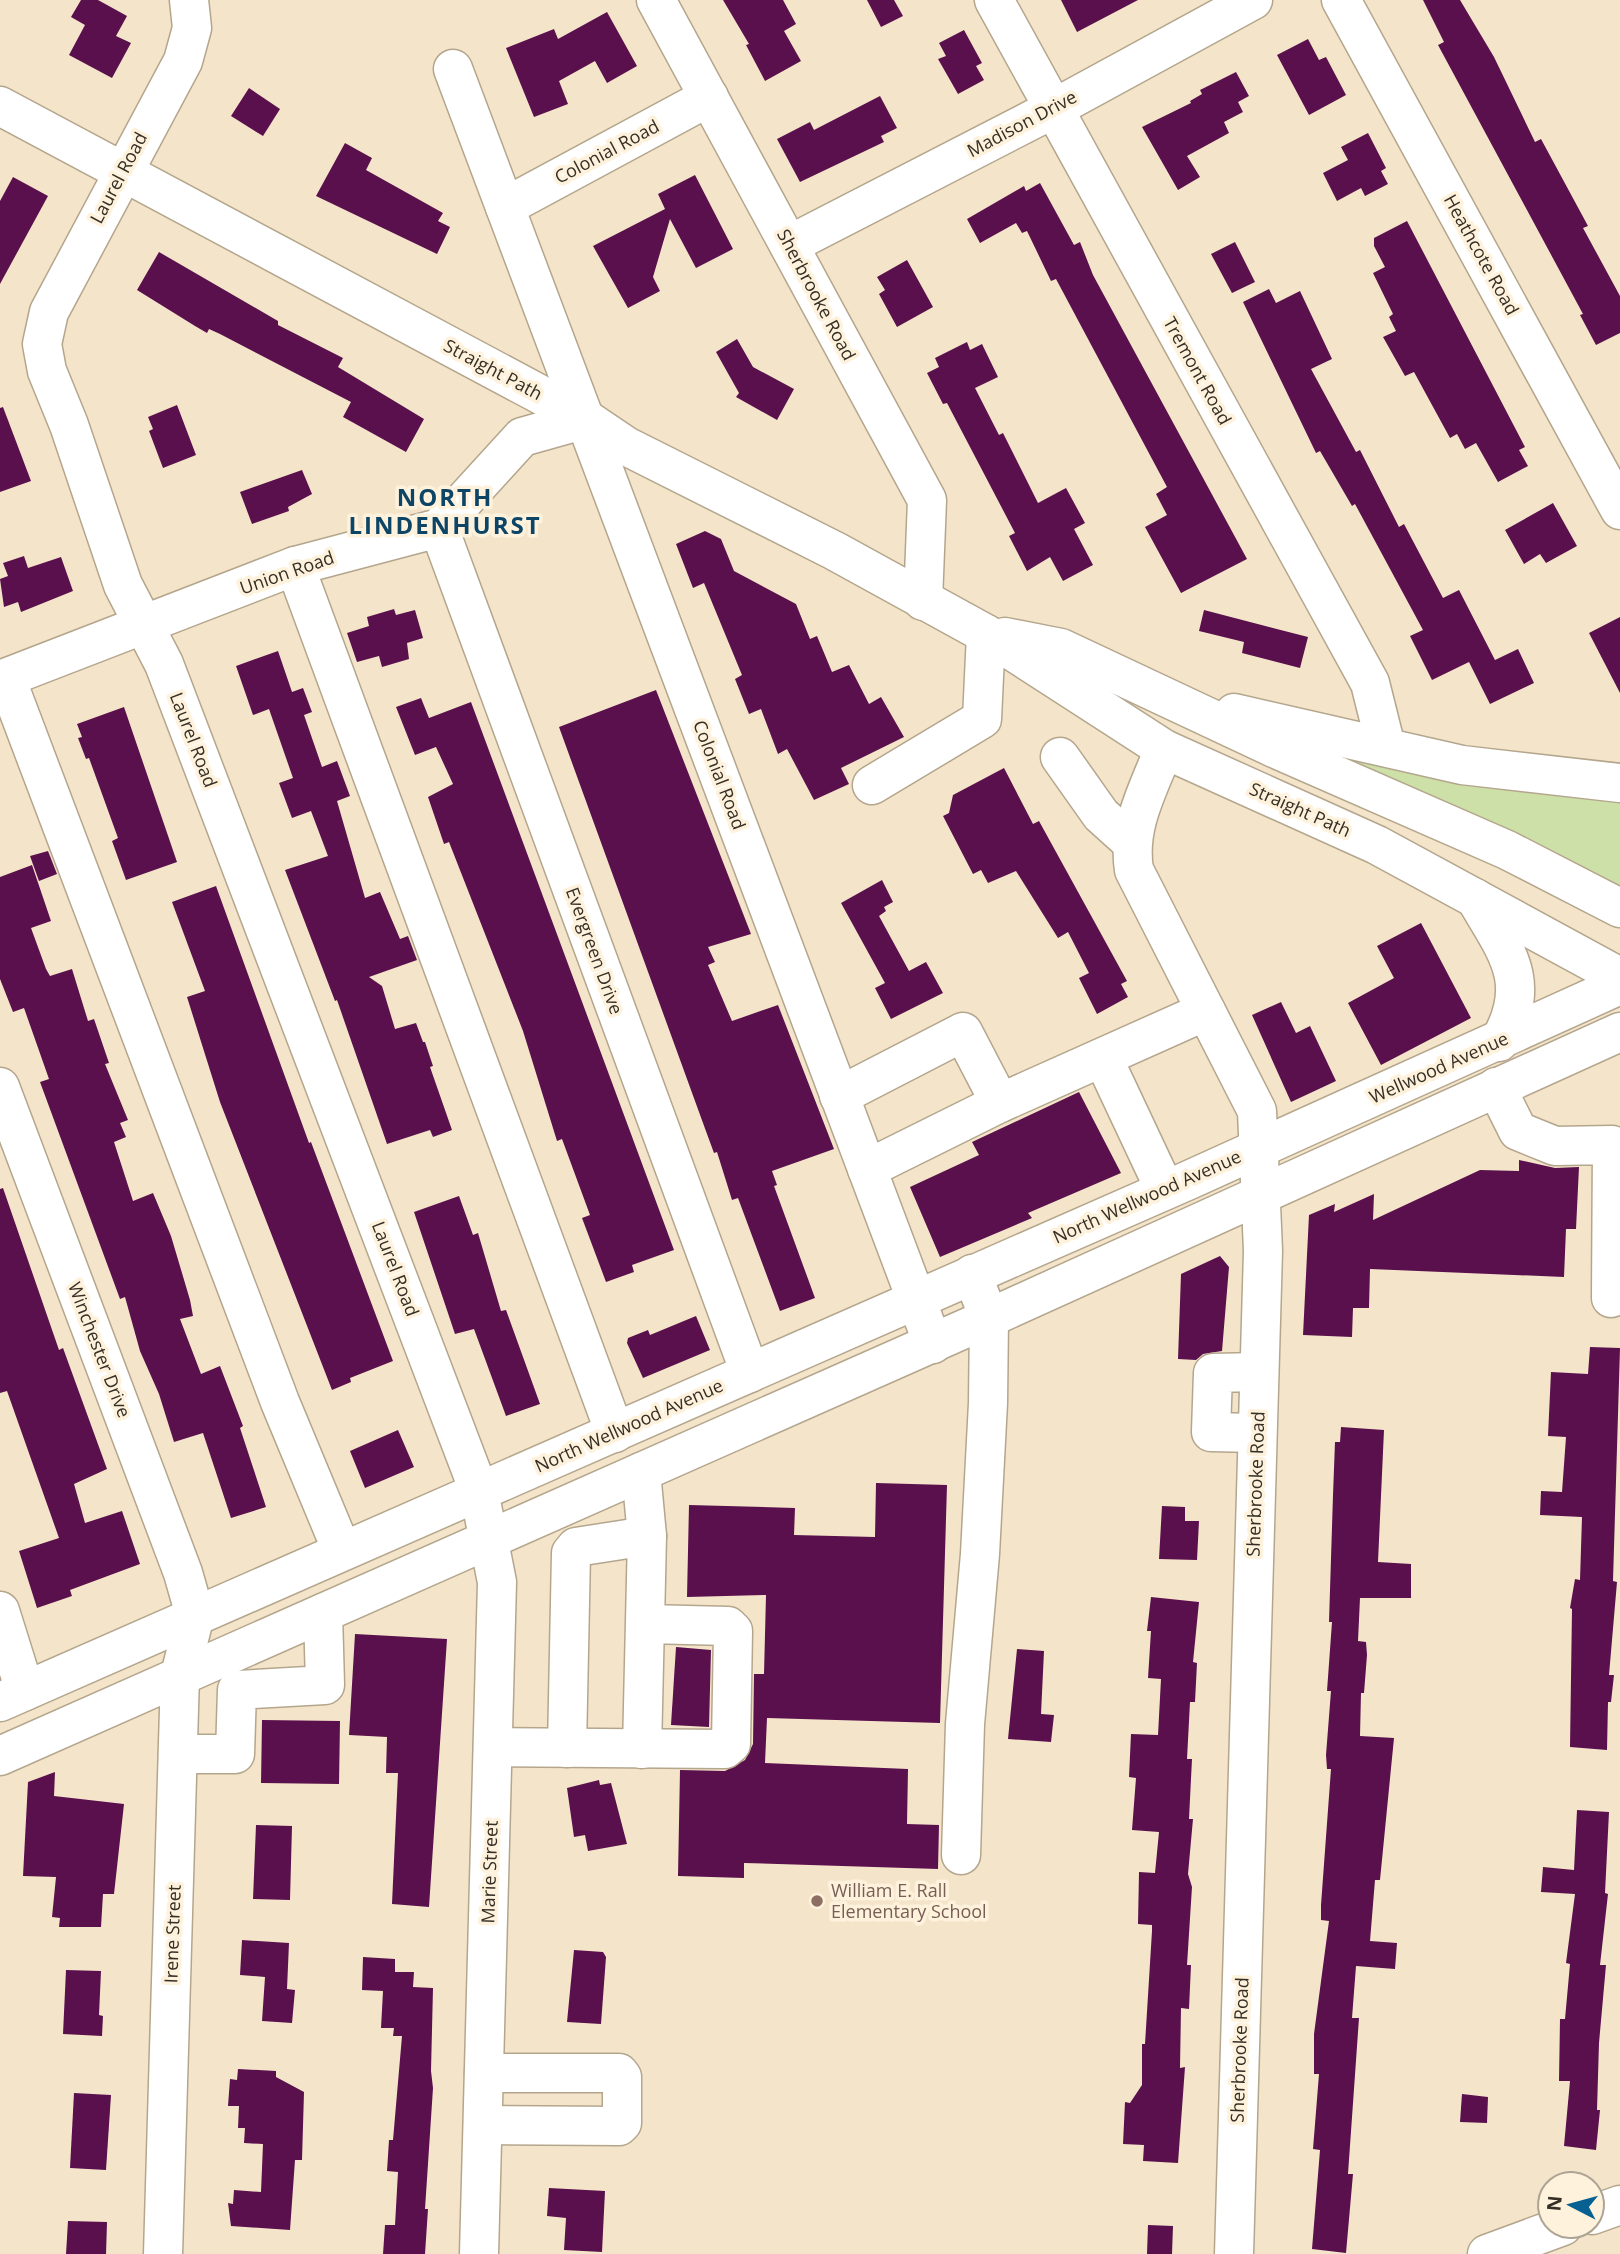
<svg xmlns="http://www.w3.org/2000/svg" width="1620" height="2254" font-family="'Open Sans',sans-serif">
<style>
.green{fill:#cde0a7}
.building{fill:#5a104d}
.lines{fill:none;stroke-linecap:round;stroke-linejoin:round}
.minor-casing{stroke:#b4a68d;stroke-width:41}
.major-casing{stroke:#b4a68d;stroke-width:41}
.minor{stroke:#fff;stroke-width:38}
.major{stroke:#fff;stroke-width:38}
.education-dot{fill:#8d6e63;stroke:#fef2dd;stroke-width:2.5}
.labels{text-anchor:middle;stroke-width:7;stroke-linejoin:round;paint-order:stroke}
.street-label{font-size:18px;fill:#352f25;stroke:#fef2dd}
.education-label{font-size:18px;fill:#785e54;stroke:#fef2dd;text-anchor:start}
.district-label{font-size:24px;font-weight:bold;letter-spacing:2px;fill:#0d4567;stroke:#fef2dd}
</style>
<rect width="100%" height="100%" fill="#f4e5ca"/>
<path class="green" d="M1270,733L1620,796V889Z"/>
<g class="building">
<path d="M81,0H98L127,16L116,36L131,43L112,78L69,55L85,25L71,17Z"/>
<path d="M723,0H783L796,24L784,31L801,61L765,81L746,45L749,44Z"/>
<path d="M867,0H894L903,16L881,27Z"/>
<path d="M1061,0H1138L1077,32Z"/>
<path d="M1423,0H1460L1494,57L1535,142L1541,139L1588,226L1583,228L1620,296V333L1596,345L1580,315L1583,314L1438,45L1444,42Z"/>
<path d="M607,12L637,66L607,83L595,61L559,81L568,104L534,117L506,48L554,29L558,39Z"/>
<path d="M964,30L982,63L976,66L984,80L958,94L938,59L946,56L939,43Z"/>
<path d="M1308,39L1319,60L1326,57L1346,95L1309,115L1277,55Z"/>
<path d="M1236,72L1249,96L1238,102L1243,112L1224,122L1229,133L1187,156L1200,177L1178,190L1142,127L1191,103L1190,101L1202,94L1200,90Z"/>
<path d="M249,88L280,109L263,136L231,116Z"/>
<path d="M880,96L897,128L881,136L884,142L800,182L777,139L810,122L814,130Z"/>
<path d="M1368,133L1386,168L1381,171L1388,184L1365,196L1361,188L1337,201L1323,173L1348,160L1341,147Z"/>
<path d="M345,143L372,158L366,170L443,213L438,221L450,227L437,254L316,196Z"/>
<path d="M695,175L733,249L696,268L670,219L653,277L660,291L628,308L593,246L665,209L658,194Z"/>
<path d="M13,177L48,196L0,284V201Z"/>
<path d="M1040,183L1074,245L1080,242L1093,275L1247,559L1181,593L1145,527L1167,515L1156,494L1167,487L1056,279L1051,281L1027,231L1022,233L1016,223L980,243L967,219L1024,186L1026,191Z"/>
<path d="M1407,221L1525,447L1519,450L1528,466L1498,482L1476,443L1465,449L1457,434L1450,438L1414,372L1405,376L1383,337L1396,331L1389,317L1393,314L1373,273L1385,267L1374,246V238Z"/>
<path d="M1235,242L1255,282L1232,293L1211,254Z"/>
<path d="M159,252L278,321V325L343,358L338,367L424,419L406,452L343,417L351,402L220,334L209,329L207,333L195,326L137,290Z"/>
<path d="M907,260L933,307L897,327L879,294L885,290L877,277Z"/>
<path d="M1269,289L1276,303L1300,291L1332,359L1311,369L1356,452L1360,450L1399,527L1404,524L1443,598L1459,590L1495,660L1518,649L1534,683L1490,704L1469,662L1432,680L1410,636L1423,630L1355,504L1352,506L1320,451L1316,453L1243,302Z"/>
<path d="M737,339L753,367L794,389L777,420L736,397L739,393L716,352Z"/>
<path d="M967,342L970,350L982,344L998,377L975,388L999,435L1003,433L1038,503L1066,488L1085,523L1074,529L1093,565L1063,581L1050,557L1027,571L1009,536L1015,533L947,403L943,404L927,373L939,367L935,358Z"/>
<path d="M177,405L196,455L163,468L149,431L153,429L148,417Z"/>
<path d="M3,407L31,481L0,492V408Z"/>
<path d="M302,470L312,494L288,507L289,511L252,524L240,492Z"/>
<path d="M1553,503L1577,546L1546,563L1540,554L1524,564L1505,530Z"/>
<path d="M705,531L721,539L734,571L796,604L810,639L817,636L832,672L849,665L869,704L881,697L904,737L841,768L849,784L814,800L787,749L778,754L761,709L749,714L735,679L742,675L704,583L693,588L676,544Z"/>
<path d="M24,556L28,568L61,557L73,591L21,612L18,602L4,607L0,579L8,576L3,563Z"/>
<path d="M394,609L396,615L415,610L423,638L407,643L409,659L382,667L379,656L357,662L347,633L369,626L367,617Z"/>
<path d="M1204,610L1308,637L1300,668L1242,653L1244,642L1199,631Z"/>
<path d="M1620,617V693L1589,633Z"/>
<path d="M278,651L292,692L303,688L312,712L304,715L322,767L337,761L350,796L337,801L365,898L380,892L400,939L408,936L417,960L369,977L382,986L395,1029L416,1023L423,1042H425L433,1066L430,1067L452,1130L433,1137L430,1130L387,1144L337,1000L335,1001L285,870L328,856L311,811L292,818L279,783L293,778L269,709L253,715L236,666Z"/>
<path d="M656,690L751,934L708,947L715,962L708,965L732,1021L778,1005L834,1149L772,1171L777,1185L774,1186L815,1298L780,1311L738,1198L732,1200L717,1152L714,1153L707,1134L559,727Z"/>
<path d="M421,698L429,718L471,702L674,1250L632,1265L634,1272L606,1282L582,1218L590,1215L562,1139L557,1141L523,1031L449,842L444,844L428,797L453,784L436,747L415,755L396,707Z"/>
<path d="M124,707L177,862L126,880L112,841L118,838L89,758L86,759L78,738L82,737L77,724Z"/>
<path d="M1004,768L1033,824L1039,821L1127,981L1121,984L1128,997L1097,1014L1079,978L1089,973L1068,932L1058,938L1016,871L988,883L981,870L973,874L943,816L949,813L953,795Z"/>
<path d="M48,851L57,874L39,881L30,856Z"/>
<path d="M32,865L51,921L31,928L46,969L50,976L72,969L88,1021L94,1019L109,1063L105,1064L128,1120L120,1123L126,1137L114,1142L133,1201L153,1193L171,1236L190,1300L193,1316L180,1319L201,1374L220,1366L243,1426L240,1428L266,1507L231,1518L203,1433L174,1442L159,1394L140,1351L125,1297L120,1299L40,1082L49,1079L24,1008L13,1012L0,979V877Z"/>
<path d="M882,880L893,902L884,907L886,911L879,916L909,971L926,962L943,993L891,1019L875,988L885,983L841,903Z"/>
<path d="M216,886L309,1143L311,1142L393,1361L350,1378L351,1382L332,1390L220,1102L187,997L205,991L172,902Z"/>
<path d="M1421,923L1471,1018L1381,1065L1348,1003L1394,978L1377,946Z"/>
<path d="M1281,1002L1296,1033L1310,1026L1336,1081L1291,1102L1252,1015Z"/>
<path d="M1079,1092L1121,1173L1028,1213L1032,1218L940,1257L910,1187L979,1155L972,1142Z"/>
<path d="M1519,1160L1555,1168L1579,1167L1576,1229H1566L1564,1277L1370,1269L1369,1308H1353L1352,1337L1303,1335L1309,1215L1335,1204L1334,1212L1374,1194L1373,1220L1480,1170L1519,1171Z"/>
<path d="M3,1188L59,1350L63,1348L107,1469L74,1484L85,1523L122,1511L140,1564L70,1590L72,1596L37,1608L19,1551L59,1538L7,1391L0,1393V1189Z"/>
<path d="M459,1196L473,1235L478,1233L501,1311L506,1310L540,1404L506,1416L474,1329L455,1334L414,1212Z"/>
<path d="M1220,1256L1229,1267L1222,1351L1203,1354L1196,1360L1178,1359L1181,1274Z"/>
<path d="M696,1316L710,1350L643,1378L627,1343L628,1338L648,1330L650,1335Z"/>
<path d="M1590,1347L1620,1348L1613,1581L1617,1582L1609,1675H1614L1611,1702H1608L1607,1750L1570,1747L1572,1609L1570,1608L1575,1579L1580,1580L1582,1517L1540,1515L1541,1491L1562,1492L1566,1437L1548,1436L1551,1372L1588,1374Z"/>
<path d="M1341,1427L1384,1430L1378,1562L1411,1564V1598H1360L1358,1641L1366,1642L1367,1655L1364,1693H1361L1360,1736L1394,1738L1380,1880H1375L1370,1941L1397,1943L1395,1969L1356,1966L1352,2018H1359L1348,2174H1353L1346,2253L1312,2249L1320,2150L1313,2149L1319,2074H1314V2034L1329,1921L1321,1920V1905L1331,1769H1327L1326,1755L1331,1691H1327L1332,1622H1329L1333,1495L1335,1442H1340Z"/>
<path d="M398,1430L414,1467L365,1488L350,1451Z"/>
<path d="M876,1483L947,1485L940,1723L767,1718L765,1763L908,1769L907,1824L939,1825L938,1869L744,1863V1878L678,1876L680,1770L725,1771L745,1760L753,1744L754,1674H764L766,1595L687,1597L689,1505L795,1508L794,1535L875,1537Z"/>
<path d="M1162,1506L1185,1507V1521H1199L1197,1560L1159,1559Z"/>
<path d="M1151,1597L1199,1602L1193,1662L1197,1663L1195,1702H1190L1187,1759H1192L1189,1819H1193L1188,1874L1192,1887L1187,1965H1191L1189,2009L1181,2008L1180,2068L1185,2067L1178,2163L1143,2161L1144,2145L1123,2144L1125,2102L1130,2103L1142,2085V2044H1145L1152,1931V1925L1138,1924L1139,1872L1155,1873L1159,1832L1132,1830L1136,1778L1129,1777L1131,1734L1158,1735L1161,1679L1148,1678L1151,1631H1147Z"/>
<path d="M355,1634L447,1639L429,1907L392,1904L398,1773H386L387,1737L349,1735Z"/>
<path d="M676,1647L711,1650L709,1727L671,1725Z"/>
<path d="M1017,1649L1044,1651L1041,1714L1054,1715L1051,1742L1008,1739Z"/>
<path d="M262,1720L340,1721L339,1784L261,1783Z"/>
<path d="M55,1772L54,1796L124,1804L114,1894H103L101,1927H59L60,1918L52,1917L56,1877L23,1876L28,1782Z"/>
<path d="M599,1780L600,1785L611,1783L627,1844L588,1851L585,1835L574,1837L567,1788Z"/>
<path d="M1577,1810L1609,1812L1605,1893L1608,1894L1600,1965H1606L1599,2043L1597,2110H1600L1596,2150L1564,2146L1570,2081H1559L1560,2019H1565L1570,1964L1566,1963L1575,1894L1541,1892L1543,1867L1574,1870Z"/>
<path d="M256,1825L292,1826L290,1900L253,1899Z"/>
<path d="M242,1940L289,1943L287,1989L295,1990L292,2023L262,2021L265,1977L240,1975Z"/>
<path d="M574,1950L603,1952L606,1957L601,2024L567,2022Z"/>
<path d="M363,1957L395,1959V1972H414L413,1987L433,1988L431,2071L433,2088L425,2209H428L425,2254H383L385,2225H395L398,2172L387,2171L389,2140H393L402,2036H393L394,2028H381L383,1991L362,1990Z"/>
<path d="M66,1970L101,1971L99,2015L103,2016L102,2036L63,2034Z"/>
<path d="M238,2069L276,2071V2077L304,2092L302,2160H295L290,2230L231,2226L228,2203L233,2204L234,2190L261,2192L263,2144L244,2143L245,2128H238L239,2106H228L230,2079L237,2080Z"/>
<path d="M74,2093L111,2095L106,2170L70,2168Z"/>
<path d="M1462,2094L1488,2097L1487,2123L1460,2122Z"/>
<path d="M549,2188L605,2191L602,2252L564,2250L566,2218L547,2216Z"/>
<path d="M68,2221L107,2222L106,2254H66Z"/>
<path d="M1148,2225L1173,2226L1172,2254H1147Z"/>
</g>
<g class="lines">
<defs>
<g id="minor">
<path d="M189,0L192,28L183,61L49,312L42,344L47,371L69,425L123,585L164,664L479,1491L497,1582L479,2254"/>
<path d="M656,0L927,500L923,601"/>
<path d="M994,0L1370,683L1386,747"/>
<path d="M1341,0L1620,510"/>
<path d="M453,69L933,1344"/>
<path d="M505,207L709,97"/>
<path d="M789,245L1053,109L1253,0"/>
<path d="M439,528L750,1373"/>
<path d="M295,566L615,1433"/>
<path d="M6,678L280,1402L342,1551"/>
<path d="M0,680L295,566L439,528L522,437L586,419"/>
<path d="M1164,749C1148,790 1127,826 1134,870L1257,1111L1263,1251L1234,2254"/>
<path d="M1060,757L1101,815L1131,842"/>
<path d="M872,785L982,719L986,634"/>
<path d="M1103,1058L1165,1190"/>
<path d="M0,1087L183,1573L195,1615L180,1675L163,2254"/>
<path d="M1496,1087L1518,1131L1555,1146L1612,1145L1611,1298"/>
<path d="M839,1096L963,1032L1000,1103"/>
<path d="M867,1169L1000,1103L1206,1011"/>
<path d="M1257,1433L1211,1432L1213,1373L1259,1372"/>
<path d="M641,1472L647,1536L642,1749"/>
<path d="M0,1611L25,1691"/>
<path d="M493,1747L725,1749L731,1744L733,1631L728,1626L646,1624"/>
<path d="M567,1748L571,1553L576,1547L647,1536"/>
<path d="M178,1754H235L237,1690L325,1685L323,1613"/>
<path d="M961,1855L965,1724L980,1554L988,1403L989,1318L972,1274"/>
<path d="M483,2125L619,2126L622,2123V2077L619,2073H484"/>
<path d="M1592,2215L1620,2205"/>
<path d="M1487,2254L1563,2226"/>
</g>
<g id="major">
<path d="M0,106L586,419L626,446L835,551L986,634L1164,749L1377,845L1620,977"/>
<path d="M1005,637L1061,648L1274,748L1507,850L1620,908"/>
<path d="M1234,713L1462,765L1620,783"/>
<path d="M1475,898C1506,951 1534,982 1499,1042"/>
<path d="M0,1702L1189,1180L1620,985"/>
<path d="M0,1756L989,1318L1620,1032"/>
</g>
</defs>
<use href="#minor" class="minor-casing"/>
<use href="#major" class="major-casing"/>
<use href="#minor" class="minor"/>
<use href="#major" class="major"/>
</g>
<circle class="education-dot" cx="817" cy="1901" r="7"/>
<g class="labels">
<g class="street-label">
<text transform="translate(1022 124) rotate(-28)" y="6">Madison Drive</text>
<text transform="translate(607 152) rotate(-28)" y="6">Colonial Road</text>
<text transform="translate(119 178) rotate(-62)" y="6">Laurel Road</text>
<text transform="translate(1481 255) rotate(61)" y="6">Heathcote Road</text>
<text transform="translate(816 295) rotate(62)" y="6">Sherbrooke Road</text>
<text transform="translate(493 370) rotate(28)" y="6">Straight Path</text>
<text transform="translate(1197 371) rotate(61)" y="6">Tremont Road</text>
<text transform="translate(287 573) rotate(-19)" y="6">Union Road</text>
<text transform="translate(193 740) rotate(69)" y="6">Laurel Road</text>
<text transform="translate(719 775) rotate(69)" y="6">Colonial Road</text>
<text transform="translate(1300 810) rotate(24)" y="6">Straight Path</text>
<text transform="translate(594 951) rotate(70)" y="6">Evergreen Drive</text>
<text transform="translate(1439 1068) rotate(-24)" y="6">Wellwood Avenue</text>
<text transform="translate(1147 1197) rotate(-24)" y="6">North Wellwood Avenue</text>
<text transform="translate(395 1269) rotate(69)" y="6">Laurel Road</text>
<text transform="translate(99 1350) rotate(69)" y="6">Winchester Drive</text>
<text transform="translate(629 1426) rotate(-24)" y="6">North Wellwood Avenue</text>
<text transform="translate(1256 1484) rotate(-88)" y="6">Sherbrooke Road</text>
<text transform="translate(490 1872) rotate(-88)" y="6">Marie Street</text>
<text transform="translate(173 1934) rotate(-88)" y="6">Irene Street</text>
<text transform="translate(1240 2050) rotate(-88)" y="6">Sherbrooke Road</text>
</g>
<g class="education-label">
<text x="831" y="1897">William E. Rall<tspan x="831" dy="21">Elementary School</tspan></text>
</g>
<g class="district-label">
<text x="445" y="506">NORTH<tspan x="445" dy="28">LINDENHURST</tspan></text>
</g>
</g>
<g transform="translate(1571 2205) rotate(276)"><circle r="33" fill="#fef2dd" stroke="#aea493" stroke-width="2"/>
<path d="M0-5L12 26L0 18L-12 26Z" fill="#066091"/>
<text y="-10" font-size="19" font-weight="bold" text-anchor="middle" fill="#352f25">N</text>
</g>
</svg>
